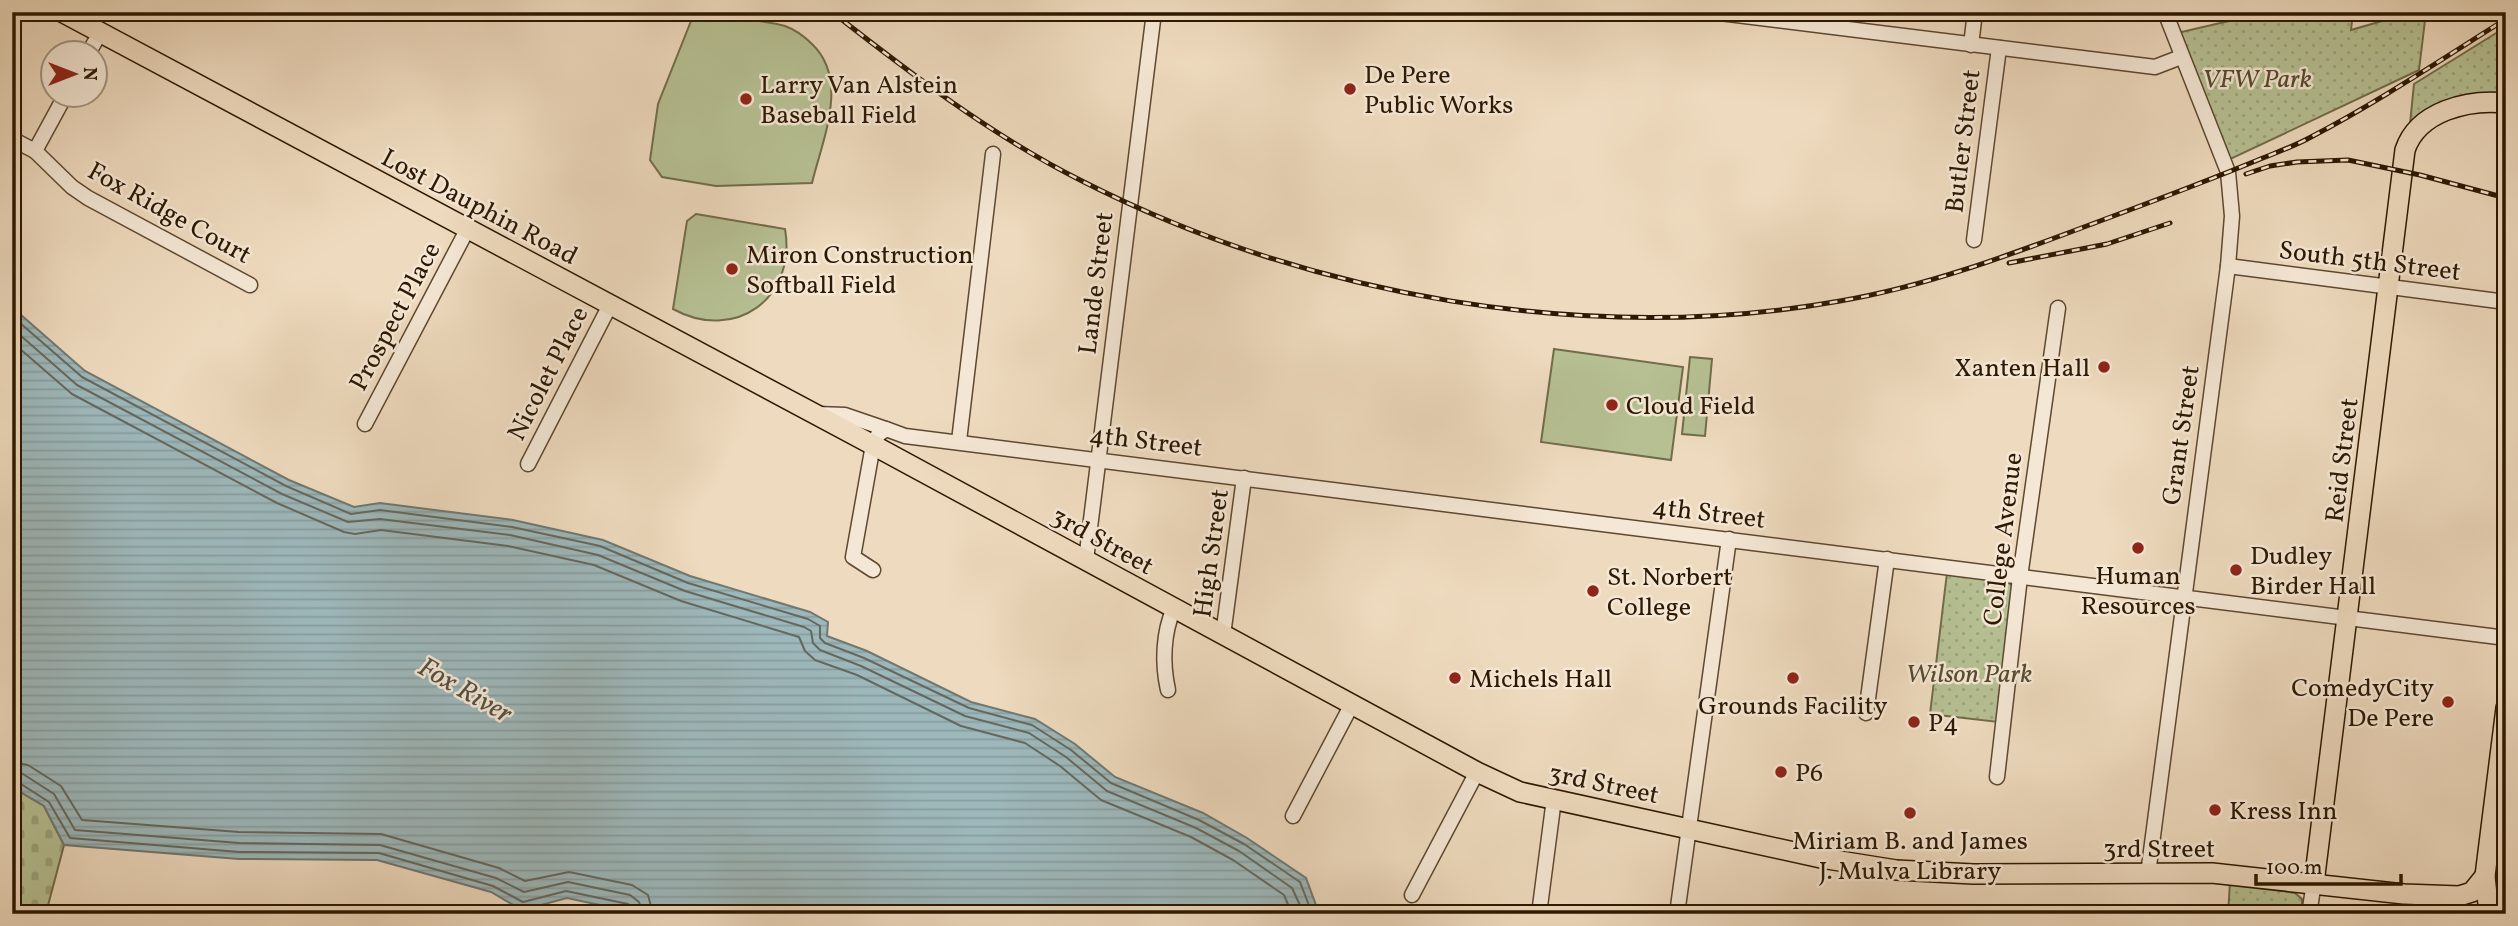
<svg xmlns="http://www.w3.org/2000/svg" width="2518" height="926" font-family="Vollkorn,serif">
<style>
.green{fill:#b6c093;stroke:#726c4a;stroke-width:2}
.cemetery{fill:url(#cemetery-stones);stroke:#726c4a;stroke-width:2}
.park{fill:url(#park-dots);stroke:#726c4a;stroke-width:2}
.water{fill:url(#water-rules);stroke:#707871;stroke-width:2}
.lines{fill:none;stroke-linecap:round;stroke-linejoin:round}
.shore{stroke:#65685e;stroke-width:2}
.minor-casing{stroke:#5d4830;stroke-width:17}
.major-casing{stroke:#2d1801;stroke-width:22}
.minor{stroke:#f4e7d5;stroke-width:14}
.major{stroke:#eedabe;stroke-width:19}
.rail-casing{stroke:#2d1801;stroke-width:5}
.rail{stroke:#f4e7d5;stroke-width:2.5;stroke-dasharray:8;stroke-linecap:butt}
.poi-dot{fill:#8f2418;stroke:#f4e7d5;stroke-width:2.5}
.labels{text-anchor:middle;stroke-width:5;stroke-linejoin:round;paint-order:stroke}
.poi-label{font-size:26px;fill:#2d1801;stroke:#f4e7d5;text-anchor:start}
.park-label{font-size:26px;font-style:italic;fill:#564a2d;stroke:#f4e7d5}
.street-label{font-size:26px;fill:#2d1801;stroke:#f4e7d5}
.water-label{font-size:28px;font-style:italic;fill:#545042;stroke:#f4e7d5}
</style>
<defs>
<pattern id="cemetery-stones" width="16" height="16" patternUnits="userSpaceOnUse" patternTransform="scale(1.75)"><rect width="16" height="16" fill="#b6c093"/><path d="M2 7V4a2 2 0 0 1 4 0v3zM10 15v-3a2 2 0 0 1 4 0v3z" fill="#9da47d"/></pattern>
<pattern id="park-dots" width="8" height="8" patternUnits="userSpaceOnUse" patternTransform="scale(1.75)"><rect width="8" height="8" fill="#b6c093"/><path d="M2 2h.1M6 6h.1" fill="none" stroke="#9da47d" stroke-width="1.8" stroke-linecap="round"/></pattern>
<pattern id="water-rules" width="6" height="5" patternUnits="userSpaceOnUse" patternTransform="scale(1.75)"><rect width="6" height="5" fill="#9db8bb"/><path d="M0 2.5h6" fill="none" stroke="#889d9f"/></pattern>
</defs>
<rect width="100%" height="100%" fill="#eedabe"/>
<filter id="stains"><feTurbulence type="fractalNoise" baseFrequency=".00286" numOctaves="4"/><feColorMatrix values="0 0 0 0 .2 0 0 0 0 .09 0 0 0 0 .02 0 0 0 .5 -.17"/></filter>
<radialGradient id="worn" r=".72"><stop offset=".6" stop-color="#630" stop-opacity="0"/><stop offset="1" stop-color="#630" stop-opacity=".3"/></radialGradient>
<g class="green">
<path d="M693,16C723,19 756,18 785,26C796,30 804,36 812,44C850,80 822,141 812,183L716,186L662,177L650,160L658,104Z"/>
<path d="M696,214L785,229C797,298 735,343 673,309L687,221Z"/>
<path d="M1554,349L1683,367L1671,460L1541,442Z"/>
<path d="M1690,357L1712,359L1705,436L1682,434Z"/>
</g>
<path class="cemetery" d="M12,787L44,806L64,845L46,913L12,902Z"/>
<g class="park">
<path d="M2241,12H2353L2351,30L2413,12H2426L2419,70L2224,162L2173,34L2242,18Z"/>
<path d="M2506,27V102L2462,105L2408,144L2414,84Z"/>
<path d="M1947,573L2007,582L2013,586L1998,722L1930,714Z"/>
<path d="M2230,882L2295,893L2302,899V914H2228Z"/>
</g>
<path class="water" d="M12,307L85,371L289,480L354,507L380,503L513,520L603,540L690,576L810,612L828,622L827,636L867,651L971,702L1035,719L1075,744L1115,777L1203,813L1247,838L1306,878L1316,905L1330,914H642L567,898L522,910L491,892L377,860L239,859L64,845L44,806L12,787Z"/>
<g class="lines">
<g class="shore">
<path d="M12,316L82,377L286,486L351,514L380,510L512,527L600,546L688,583L808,619L820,626V638L825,643L864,658L969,708L1032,725L1071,750L1111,783L1199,820L1244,844L1300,882L1310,908L1317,914"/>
<path d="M12,328L77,385L282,494L348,522L380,519L510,535L598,555L685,591L804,627L811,631L813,643L820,650L861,666L965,716L1029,733L1066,757L1107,791L1196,828L1239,851L1292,888L1304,914"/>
<path d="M12,342L72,394L277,503L344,532L355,534L381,530L508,546L594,565L681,601L799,637L805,651L815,660L857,675L961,726L1025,743L1060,766L1101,800L1191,837L1233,860L1284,895L1292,914"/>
<path d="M12,762L28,765L61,786L82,820L239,832L381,834L499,868L525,881L569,872L632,885L648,895L653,914"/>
<path d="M12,772L23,774L54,794L75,830L239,843L380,845L496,878L524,892L568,882L630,895L639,902L643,914"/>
<path d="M12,781L18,782L49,802L70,838L239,852L379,853L493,886L523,902L566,891L628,904L633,908L634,914"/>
</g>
<defs>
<g id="minor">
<path d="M1712,12L2155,67L2181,57"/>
<path d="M1971,45L1975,12"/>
<path d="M89,52L100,33"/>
<path d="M66,94L35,151L72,187L88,198L250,285"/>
<path d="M12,139L35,151"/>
<path d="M1974,240L1999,48"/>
<path d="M2228,266L2506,302"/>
<path d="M817,414L845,415L886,429"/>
<path d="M365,424L467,230"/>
<path d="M959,441L993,154"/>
<path d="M528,464L610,305"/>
<path d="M1086,560L1154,12"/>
<path d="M873,570L853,557L873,445L878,435L886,429L905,436L2506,638"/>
<path d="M1223,635L1244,478"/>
<path d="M1168,690C1162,663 1163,633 1174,608"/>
<path d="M1866,713L1887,559"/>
<path d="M1997,777L2020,577L2058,308"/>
<path d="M1293,816L1352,704"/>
<path d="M2148,874L2228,266L2232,216L2228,172L2165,12"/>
<path d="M1412,895L1477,772"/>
<path d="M12,910L23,914"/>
<path d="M1539,914L1554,799"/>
<path d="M1677,914L1729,539"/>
<path d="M2309,914L2314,883"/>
</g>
<g id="major">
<path d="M62,12L873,445L1477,772L1520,792L1821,858L1896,870L1973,874L2212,873L2404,894L2459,896L2472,892L2485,876"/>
<path d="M2314,883L2405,150C2418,111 2468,99 2506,103"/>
<path d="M2422,899L2445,908L2453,914"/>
<path d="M2489,914L2485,876L2506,708"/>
</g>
</defs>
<use href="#minor" class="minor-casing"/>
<use href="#major" class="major-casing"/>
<use href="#minor" class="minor"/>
<use href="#major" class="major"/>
<defs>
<g id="rail">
<path d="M832,12C910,73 991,135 1080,180C1307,296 1587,346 1840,301C1929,286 2015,253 2100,221C2151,202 2202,183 2253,162C2272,154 2293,147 2311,137C2378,102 2442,59 2506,19"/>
<path d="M2246,174L2270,166L2297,162L2348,160L2420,175L2506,198"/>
<path d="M2009,263L2107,244L2170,223"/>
</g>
</defs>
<use href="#rail" class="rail-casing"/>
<use href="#rail" class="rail"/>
</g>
<g class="poi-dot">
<circle cx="1350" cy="89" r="7"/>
<circle cx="746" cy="99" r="7"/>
<circle cx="732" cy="269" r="7"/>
<circle cx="2104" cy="367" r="7"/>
<circle cx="1612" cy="405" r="7"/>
<circle cx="2138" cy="548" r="7"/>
<circle cx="2236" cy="570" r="7"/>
<circle cx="1593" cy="591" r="7"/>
<circle cx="1455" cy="678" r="7"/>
<circle cx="1793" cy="678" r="7"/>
<circle cx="2448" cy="702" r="7"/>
<circle cx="1914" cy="722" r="7"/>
<circle cx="1781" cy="772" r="7"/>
<circle cx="2215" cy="810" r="7"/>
<circle cx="1910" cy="813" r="7"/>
</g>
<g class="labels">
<g class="poi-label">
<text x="1364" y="83">De Pere<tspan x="1364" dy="30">Public Works</tspan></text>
<text x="760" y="93">Larry Van Alstein<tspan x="760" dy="30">Baseball Field</tspan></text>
<text x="746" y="263">Miron Construction<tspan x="746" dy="30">Softball Field</tspan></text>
<text x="2090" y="376" text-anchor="end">Xanten Hall</text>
<text x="1626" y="414">Cloud Field</text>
<text x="2250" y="564">Dudley<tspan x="2250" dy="30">Birder Hall</tspan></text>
<text x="2138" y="584" text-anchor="middle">Human<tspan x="2138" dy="30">Resources</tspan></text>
<text x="1607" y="585">St. Norbert<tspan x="1607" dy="30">College</tspan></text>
<text x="1469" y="687">Michels Hall</text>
<text x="2434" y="696" text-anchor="end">ComedyCity<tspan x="2434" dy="30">De Pere</tspan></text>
<text x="1793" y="714" text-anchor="middle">Grounds Facility</text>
<text x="1928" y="731">P4</text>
<text x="1795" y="781">P6</text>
<text x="2229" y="819">Kress Inn</text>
<text x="1910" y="849" text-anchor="middle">Miriam B. and James<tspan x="1910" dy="30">J. Mulva Library</tspan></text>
</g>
<g class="park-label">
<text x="2257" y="87">VFW Park</text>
<text x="1969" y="682">Wilson Park</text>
</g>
<g class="street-label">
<text transform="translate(1962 141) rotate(-83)" y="9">Butler Street</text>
<text transform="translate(480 206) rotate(28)" y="9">Lost Dauphin Road</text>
<text transform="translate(170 212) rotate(29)" y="9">Fox Ridge Court</text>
<text transform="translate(2370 260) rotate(7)" y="9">South 5th Street</text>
<text transform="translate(1095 283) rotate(-83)" y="9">Lande Street</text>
<text transform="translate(394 316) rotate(-62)" y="9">Prospect Place</text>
<text transform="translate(547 373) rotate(-63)" y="9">Nicolet Place</text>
<text transform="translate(2180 435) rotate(-82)" y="9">Grant Street</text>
<text transform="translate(1146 440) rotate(7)" y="9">4th Street</text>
<text transform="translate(2341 460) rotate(-83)" y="9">Reid Street</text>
<text transform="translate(1709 512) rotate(7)" y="9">4th Street</text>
<text transform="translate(2002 539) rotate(-83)" y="9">College Avenue</text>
<text transform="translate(1103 540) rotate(29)" y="9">3rd Street</text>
<text transform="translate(1210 553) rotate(-82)" y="9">High Street</text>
<text transform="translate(1604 783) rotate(12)" y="9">3rd Street</text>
<text x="2159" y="857">3rd Street</text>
</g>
<g class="water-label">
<text transform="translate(466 689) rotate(30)" y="10">Fox River</text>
</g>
</g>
<rect width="2518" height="926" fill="none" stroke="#eedabe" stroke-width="42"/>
<rect x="14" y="14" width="2490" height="898" fill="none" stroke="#2d1801" stroke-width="3.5"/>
<rect x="21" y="21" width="2476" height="884" fill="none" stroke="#2d1801" stroke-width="2"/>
<g transform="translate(74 74) rotate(90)"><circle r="33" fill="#f4e7d5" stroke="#a49480" stroke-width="2"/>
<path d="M0-5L12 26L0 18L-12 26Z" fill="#8f2418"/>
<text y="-10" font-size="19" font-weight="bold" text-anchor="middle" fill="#2d1801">N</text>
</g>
<path d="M2256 874v10h145v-10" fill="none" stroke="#2d1801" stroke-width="3.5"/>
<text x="2266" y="874" font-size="21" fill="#2d1801" stroke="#f4e7d5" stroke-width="5" paint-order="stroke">100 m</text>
<rect width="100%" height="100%" filter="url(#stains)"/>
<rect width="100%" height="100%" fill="url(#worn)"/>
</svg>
